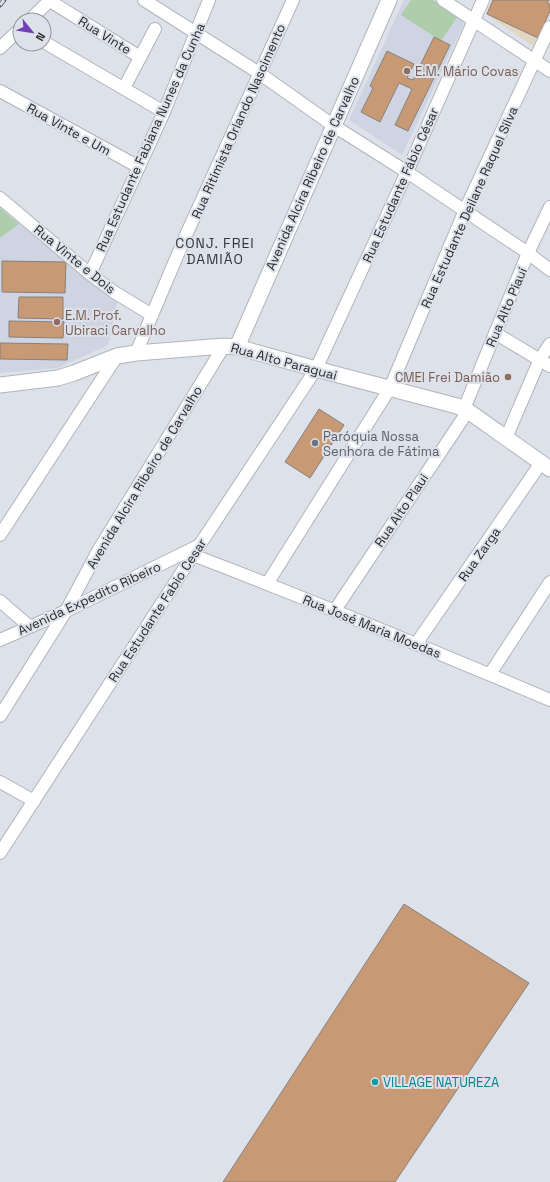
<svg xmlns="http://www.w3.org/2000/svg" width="550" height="1182" font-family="'Space Grotesk',sans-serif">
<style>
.commercial{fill:#e1d6c2}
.built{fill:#ced4e2}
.green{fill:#aecdab}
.building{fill:#c79974;stroke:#88817c}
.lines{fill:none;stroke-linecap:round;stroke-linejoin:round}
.minor-casing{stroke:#b1b4bc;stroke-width:14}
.tertiary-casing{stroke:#b1b4bc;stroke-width:17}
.minor{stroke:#fff;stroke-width:12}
.tertiary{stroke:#fff;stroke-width:15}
.rail-casing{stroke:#4d4e52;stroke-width:4.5}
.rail{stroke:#dde1e9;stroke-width:3;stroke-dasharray:9;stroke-linecap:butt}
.education-dot{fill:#8d6e63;stroke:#dde1e9;stroke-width:1.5}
.worship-dot{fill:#6b7280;stroke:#dde1e9;stroke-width:1.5}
.culture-dot{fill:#0f9aa8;stroke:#dde1e9;stroke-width:1.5}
.labels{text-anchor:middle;stroke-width:4;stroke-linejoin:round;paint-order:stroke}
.street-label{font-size:13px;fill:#28292c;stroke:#dde1e9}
.education-label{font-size:13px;fill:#785e54;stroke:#dde1e9;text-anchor:start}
.worship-label{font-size:13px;fill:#5b616d;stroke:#dde1e9;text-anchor:start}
.culture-label{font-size:13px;fill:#0d838f;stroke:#dde1e9;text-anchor:start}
.neighbourhood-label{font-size:14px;letter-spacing:1px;fill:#33363c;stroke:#dde1e9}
</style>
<rect width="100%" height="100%" fill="#dde1e9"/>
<path class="commercial" d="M492,0H550V7L533,46L486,14Z"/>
<g class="built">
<path d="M404,0H434L465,21L402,155L349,120Z"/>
<path d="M19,224L95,285L118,298L108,345L58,368L0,373V238Z"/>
</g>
<g class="green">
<path d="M411,0H433L458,16L441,41L401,15Z"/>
<path d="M0,208L19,224L0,238Z"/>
</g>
<g class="building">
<path d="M493,0H549L547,3L550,4V11L538,38L487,14Z"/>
<path d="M434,37L450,45L408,131L395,125L412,89L399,83L380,122L361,112L373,88L370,86L387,51L414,64L407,78L413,80Z"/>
<path d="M2,261L66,262L65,293L2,292Z"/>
<path d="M19,297H63V319L18,318Z"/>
<path d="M9,321L64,322L63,338L9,337Z"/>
<path d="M0,343L68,344L67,360L0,359Z"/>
<path d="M319,409L344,425L310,478L285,462Z"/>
<path d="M404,904L529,983L395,1182H223Z"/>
</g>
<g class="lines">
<defs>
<g id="minor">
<path d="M144,0L259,73L334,126L407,172L528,253L550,270"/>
<path d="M443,0L550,71"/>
<path d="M50,1L140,57"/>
<path d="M30,20L50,0"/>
<path d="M44,42L164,112"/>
<path d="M0,48L20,29"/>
<path d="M124,88L155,29"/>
<path d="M0,91L139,167"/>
<path d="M0,198L90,274L114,292L152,315"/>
<path d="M90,274L164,112L209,0"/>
<path d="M495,333L550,366"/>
<path d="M136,353L186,235L293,0"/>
<path d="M464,409L528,253L550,207"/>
<path d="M506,438L540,359L550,344"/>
<path d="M0,535L117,356"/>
<path d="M193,555C313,601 432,650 550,700"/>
<path d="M267,584L390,388L465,210L550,27"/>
<path d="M0,601L29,626"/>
<path d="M335,610L468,411"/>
<path d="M0,640L66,611L198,546"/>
<path d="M416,644L541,463"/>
<path d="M490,674L550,582"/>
<path d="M0,716L66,611L98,551L224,346"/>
<path d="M0,782L34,801"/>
<path d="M0,853L193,555L316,369L407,172L483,0"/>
</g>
<g id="tertiary">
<path d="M237,347L389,0"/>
<path d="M0,385L58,378L74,373L117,356L136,353L224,346L237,347L316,369L457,406L468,411L550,469"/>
</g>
</defs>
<use href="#minor" class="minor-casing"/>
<use href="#tertiary" class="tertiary-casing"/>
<use href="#minor" class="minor"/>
<use href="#tertiary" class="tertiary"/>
<defs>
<path id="rail" d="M0,5L4,0"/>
</defs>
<use href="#rail" class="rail-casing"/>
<use href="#rail" class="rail"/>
</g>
<g class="education-dot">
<circle cx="407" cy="71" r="4"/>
<circle cx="57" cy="322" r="4"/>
<circle cx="508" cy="377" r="4"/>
</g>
<circle class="worship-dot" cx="315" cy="443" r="4"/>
<circle class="culture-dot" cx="375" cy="1082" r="4"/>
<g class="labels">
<g class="street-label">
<text transform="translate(105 35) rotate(32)" y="5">Rua Vinte</text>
<text transform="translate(238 121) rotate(-66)" y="5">Rua Ritimista Orlando Nascimento</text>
<text transform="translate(69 129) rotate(29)" y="5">Rua Vinte e Um</text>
<text transform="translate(150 137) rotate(-66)" y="5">Rua Estudante Fabiana Nunes da Cunha</text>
<text transform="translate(312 173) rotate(-66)" y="5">Avenida Alcira Ribeiro de Carvalho</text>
<text transform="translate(400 185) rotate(-66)" y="5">Rua Estudante Fábio César</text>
<text transform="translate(469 207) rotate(-66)" y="5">Rua Estudante Deilane Raquel Silva</text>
<text transform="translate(75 259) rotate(39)" y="5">Rua Vinte e Dois</text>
<text transform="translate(506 307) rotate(-67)" y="5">Rua Alto Piauí</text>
<text transform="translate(284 361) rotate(15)" y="5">Rua Alto Paraguai</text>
<text transform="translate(144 477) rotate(-59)" y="5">Avenida Alcira Ribeiro de Carvalho</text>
<text transform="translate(401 510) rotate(-56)" y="5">Rua Alto Piaui</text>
<text transform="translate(479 554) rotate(-55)" y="5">Rua Zarga</text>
<text transform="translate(89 598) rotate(-25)" y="5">Avenida Expedito Ribeiro</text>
<text transform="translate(157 610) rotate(-57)" y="5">Rua Estudante Fabio Cesar</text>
<text transform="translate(372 626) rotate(22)" y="5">Rua José Maria Moedas</text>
</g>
<g class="education-label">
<text x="415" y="76">E.M. Mário Covas</text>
<text x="65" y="320">E.M. Prof.<tspan x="65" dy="15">Ubiraci Carvalho</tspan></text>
<text x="500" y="382" text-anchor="end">CMEI Frei Damião</text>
</g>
<g class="worship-label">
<text x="323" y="441">Paróquia Nossa<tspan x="323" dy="15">Senhora de Fátima</tspan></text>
</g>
<g class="culture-label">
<text x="383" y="1087">VILLAGE NATUREZA</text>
</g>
<g class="neighbourhood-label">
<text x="215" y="248">CONJ. FREI<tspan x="215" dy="16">DAMIÃO</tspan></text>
</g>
</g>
<g transform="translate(32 32) rotate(120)"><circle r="19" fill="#dde1e9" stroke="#95979d"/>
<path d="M0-3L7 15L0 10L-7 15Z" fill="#7140b8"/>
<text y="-6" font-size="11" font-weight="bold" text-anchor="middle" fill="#28292c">N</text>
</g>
</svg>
